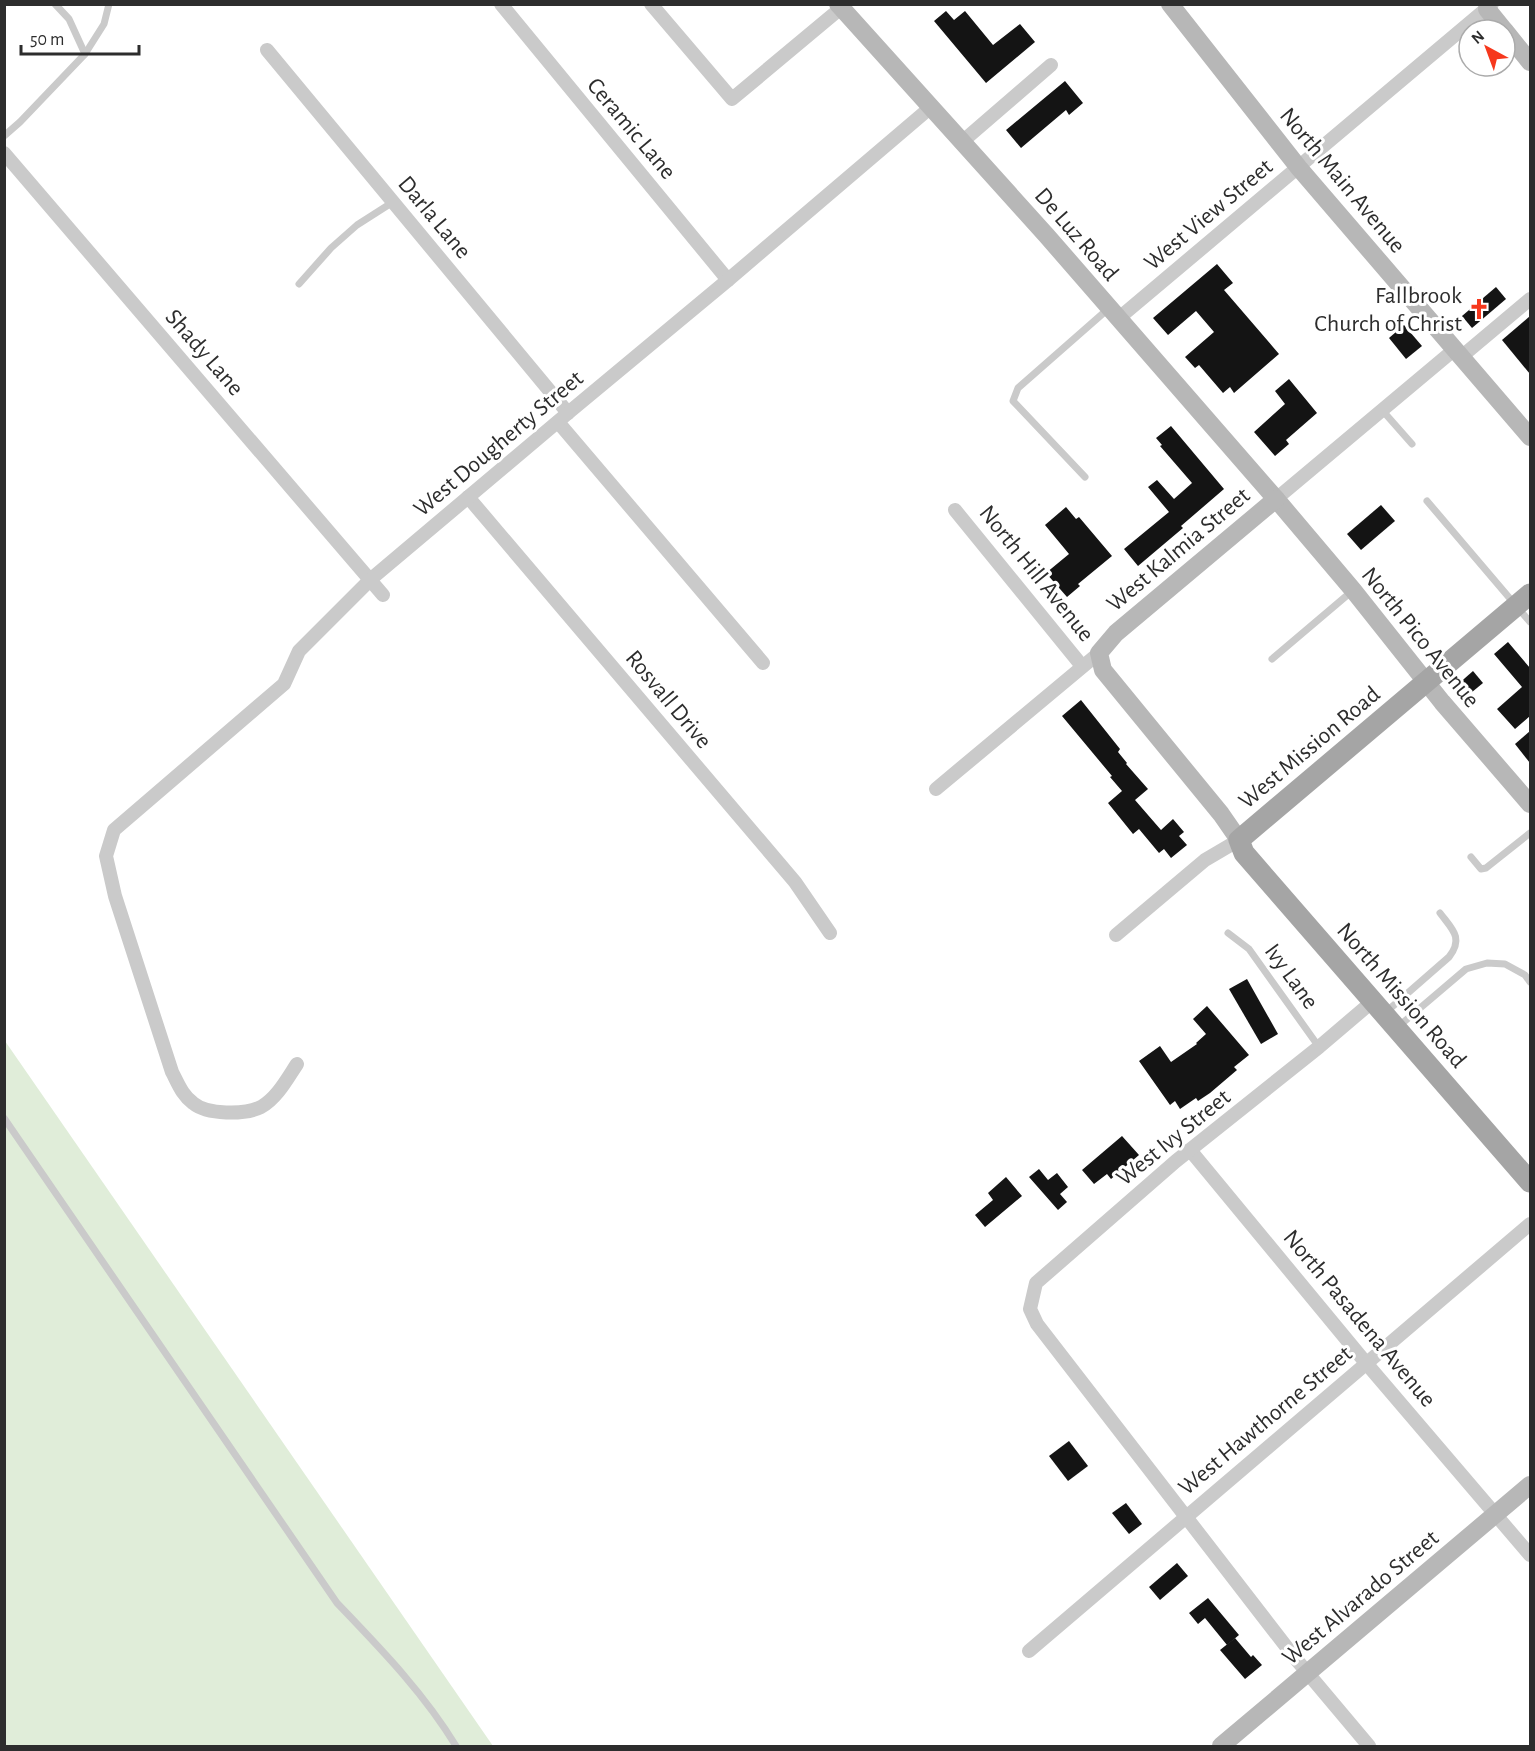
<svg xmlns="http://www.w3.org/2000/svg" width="1535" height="1751" font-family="'Alegreya Sans',sans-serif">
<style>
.green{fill:#e0edd9}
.building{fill:#141414}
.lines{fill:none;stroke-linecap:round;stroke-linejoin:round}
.lane{stroke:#cacaca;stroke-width:7}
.street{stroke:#cacaca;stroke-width:14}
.secondary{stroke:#b7b7b7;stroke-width:18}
.primary{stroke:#a5a5a5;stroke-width:21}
.labels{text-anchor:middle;stroke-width:6;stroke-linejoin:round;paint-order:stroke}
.street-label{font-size:24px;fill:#2d2d2d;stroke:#fff}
.poi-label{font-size:24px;fill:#2d2d2d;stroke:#fff;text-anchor:end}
</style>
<rect width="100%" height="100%" fill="#fff"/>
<path class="green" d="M5,1041L493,1746H5Z"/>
<g class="building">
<path d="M946,11L954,20L965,11L993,45L1020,24L1035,42L986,83L934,21Z"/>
<path d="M1065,81L1083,103L1069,115L1066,110L1021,148L1006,130Z"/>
<path d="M1217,264L1233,283L1224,290L1279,354L1234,393L1230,387L1223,393L1199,365L1195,368L1185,357L1214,332L1196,311L1168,335L1153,318Z"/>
<path d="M1496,287L1506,299L1472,328L1462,316Z"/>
<path d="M1530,316V374L1502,340Z"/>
<path d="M1404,325L1422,346L1406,359L1389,338Z"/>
<path d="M1289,379L1317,413L1286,440L1289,444L1275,456L1254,432L1285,404L1275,391Z"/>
<path d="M1171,426L1224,489L1181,526L1183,528L1138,566L1124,549L1169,512L1148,487L1157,480L1174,499L1192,483L1160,446L1162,445L1156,438Z"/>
<path d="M1381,505L1395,521L1361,550L1347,534Z"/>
<path d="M1066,507L1076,519L1079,517L1112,556L1078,584L1080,586L1067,597L1046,573L1069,554L1045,525Z"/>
<path d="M1508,642L1530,668V716L1515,729L1497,709L1522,687L1494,654Z"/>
<path d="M1473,671L1483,683L1466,697L1456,686Z"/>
<path d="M1081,700L1120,749L1118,752L1127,763L1126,764L1148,789L1135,800L1161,830L1173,819L1184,832L1179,836L1187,845L1171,858L1164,849L1159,853L1139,829L1133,834L1108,803L1122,791L1110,777L1112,776L1062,716Z"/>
<path d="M1530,731V763L1515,744Z"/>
<path d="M1247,979L1278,1034L1261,1044L1229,989Z"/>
<path d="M1207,1006L1249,1055L1234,1067L1237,1070L1210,1093L1198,1101L1196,1098L1180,1109L1175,1101L1170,1105L1139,1061L1160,1046L1171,1062L1197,1044L1196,1043L1206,1034L1193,1019Z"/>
<path d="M1122,1136L1139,1155L1111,1179L1107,1174L1094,1184L1082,1170Z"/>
<path d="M1039,1169L1048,1180L1057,1173L1068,1187L1060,1194L1067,1202L1058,1210L1029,1177Z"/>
<path d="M1006,1177L1022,1196L985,1227L975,1215L993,1200L988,1193Z"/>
<path d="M1069,1441L1088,1466L1068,1481L1049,1456Z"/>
<path d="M1126,1503L1142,1524L1129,1534L1112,1513Z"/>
<path d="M1177,1563L1188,1576L1160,1600L1149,1587Z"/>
<path d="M1208,1598L1239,1635L1227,1645L1205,1618L1198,1624L1189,1613Z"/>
<path d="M1235,1638L1251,1657L1253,1655L1262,1665L1245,1679L1220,1650Z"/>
</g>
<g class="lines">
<g class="lane">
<path d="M55,4L69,19L85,54"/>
<path d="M4,136L20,122L85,54L104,24L109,4"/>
<path d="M299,284L331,248L357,225L393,202"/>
<path d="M1382,410L1412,444"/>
<path d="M1085,477L1013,401L1018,388L1108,309"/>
<path d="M1427,501L1530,622"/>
<path d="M1272,659L1351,592"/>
<path d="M1471,857L1481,869L1486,868L1530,833"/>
<path d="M1228,933L1249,949L1319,1047"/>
<path d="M1386,1012L1449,957C1464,938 1452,929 1440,913"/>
<path d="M1399,1026L1466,969L1487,963L1505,964L1525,975L1530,982"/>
<path d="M4,1118L337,1603C380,1648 424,1693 456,1746"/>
</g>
<g class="street">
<path d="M501,4L728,280"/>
<path d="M651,4L732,99L841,8"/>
<path d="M267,50L568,413"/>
<path d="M963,141L1051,65"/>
<path d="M4,153L383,595"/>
<path d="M1119,318L1492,4"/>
<path d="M1461,357L1530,299"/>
<path d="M558,422L763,663"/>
<path d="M468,497L795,882L830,933"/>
<path d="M1276,499L1455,349"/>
<path d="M955,510L1082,666"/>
<path d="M936,789L1099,653"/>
<path d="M1116,935L1205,860L1239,840"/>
<path d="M297,1064C287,1079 277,1098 261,1107C245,1115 207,1115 193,1103C182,1095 178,1083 172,1072L115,896L106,856L114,830L284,684L299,651L371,579L568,413L728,280L931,107"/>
<path d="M1190,1150L1366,1363L1530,1555"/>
<path d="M1029,1651L1530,1224"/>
<path d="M1369,1746L1295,1658L1037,1324L1030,1309L1036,1283L1176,1161L1319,1047L1373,1001"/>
</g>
<g class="secondary">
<path d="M838,4L1047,236L1276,499L1353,590L1442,702L1530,804"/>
<path d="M1170,4L1299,168L1530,437"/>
<path d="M1487,9L1504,30"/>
<path d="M1505,31L1530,62"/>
<path d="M1239,840L1221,814L1103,670L1099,653L1116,633L1276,499"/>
<path d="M1221,1746L1530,1485"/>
</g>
<path class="primary" d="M1530,594L1239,840L1244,853L1530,1182"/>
</g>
<defs>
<symbol id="church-bare" viewBox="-9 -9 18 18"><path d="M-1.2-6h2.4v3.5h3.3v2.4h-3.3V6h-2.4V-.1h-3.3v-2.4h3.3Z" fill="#f6381d" stroke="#fff" stroke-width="2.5" paint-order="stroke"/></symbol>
</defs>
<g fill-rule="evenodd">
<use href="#church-bare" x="1464" y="294" width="30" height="30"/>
</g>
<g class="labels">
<g class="street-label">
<text transform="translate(632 128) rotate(50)" y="8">Ceramic Lane</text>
<text transform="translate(1343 180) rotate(50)" y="8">North Main Avenue</text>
<text transform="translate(1208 214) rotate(-40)" y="8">West View Street</text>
<text transform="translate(435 217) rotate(50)" y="8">Darla Lane</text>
<text transform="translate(1077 234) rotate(49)" y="8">De Luz Road</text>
<text transform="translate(205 352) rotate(49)" y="8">Shady Lane</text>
<text transform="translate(498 443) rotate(-40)" y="8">West Dougherty Street</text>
<text transform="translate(1178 549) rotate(-40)" y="8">West Kalmia Street</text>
<text transform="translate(1037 573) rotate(51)" y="8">North Hill Avenue</text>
<text transform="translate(1421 637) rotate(51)" y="8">North Pico Avenue</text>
<text transform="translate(669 699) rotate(50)" y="8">Rosvall Drive</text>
<text transform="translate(1309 747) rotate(-40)" y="8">West Mission Road</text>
<text transform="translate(1292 976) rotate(54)" y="8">Ivy Lane</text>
<text transform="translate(1402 995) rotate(49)" y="8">North Mission Road</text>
<text transform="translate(1173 1137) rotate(-39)" y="8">West Ivy Street</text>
<text transform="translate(1360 1318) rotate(50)" y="8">North Pasadena Avenue</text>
<text transform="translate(1265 1420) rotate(-40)" y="8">West Hawthorne Street</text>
<text transform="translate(1360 1597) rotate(-40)" y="8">West Alvarado Street</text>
</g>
<g class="poi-label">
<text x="1462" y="303">Fallbrook<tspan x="1462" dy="28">Church of Christ</tspan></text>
</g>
</g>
<rect width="1535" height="1751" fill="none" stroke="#2d2d2d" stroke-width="12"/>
<g transform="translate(1487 48) rotate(319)"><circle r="28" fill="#ffffff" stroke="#ababab" stroke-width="1.5"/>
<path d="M0-4.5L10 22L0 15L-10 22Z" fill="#f6381d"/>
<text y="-9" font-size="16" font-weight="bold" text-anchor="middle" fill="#2d2d2d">N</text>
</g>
<path d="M21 45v9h118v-9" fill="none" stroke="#2d2d2d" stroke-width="3"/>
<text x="30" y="45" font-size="18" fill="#2d2d2d" stroke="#ffffff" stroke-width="4.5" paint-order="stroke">50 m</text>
</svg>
